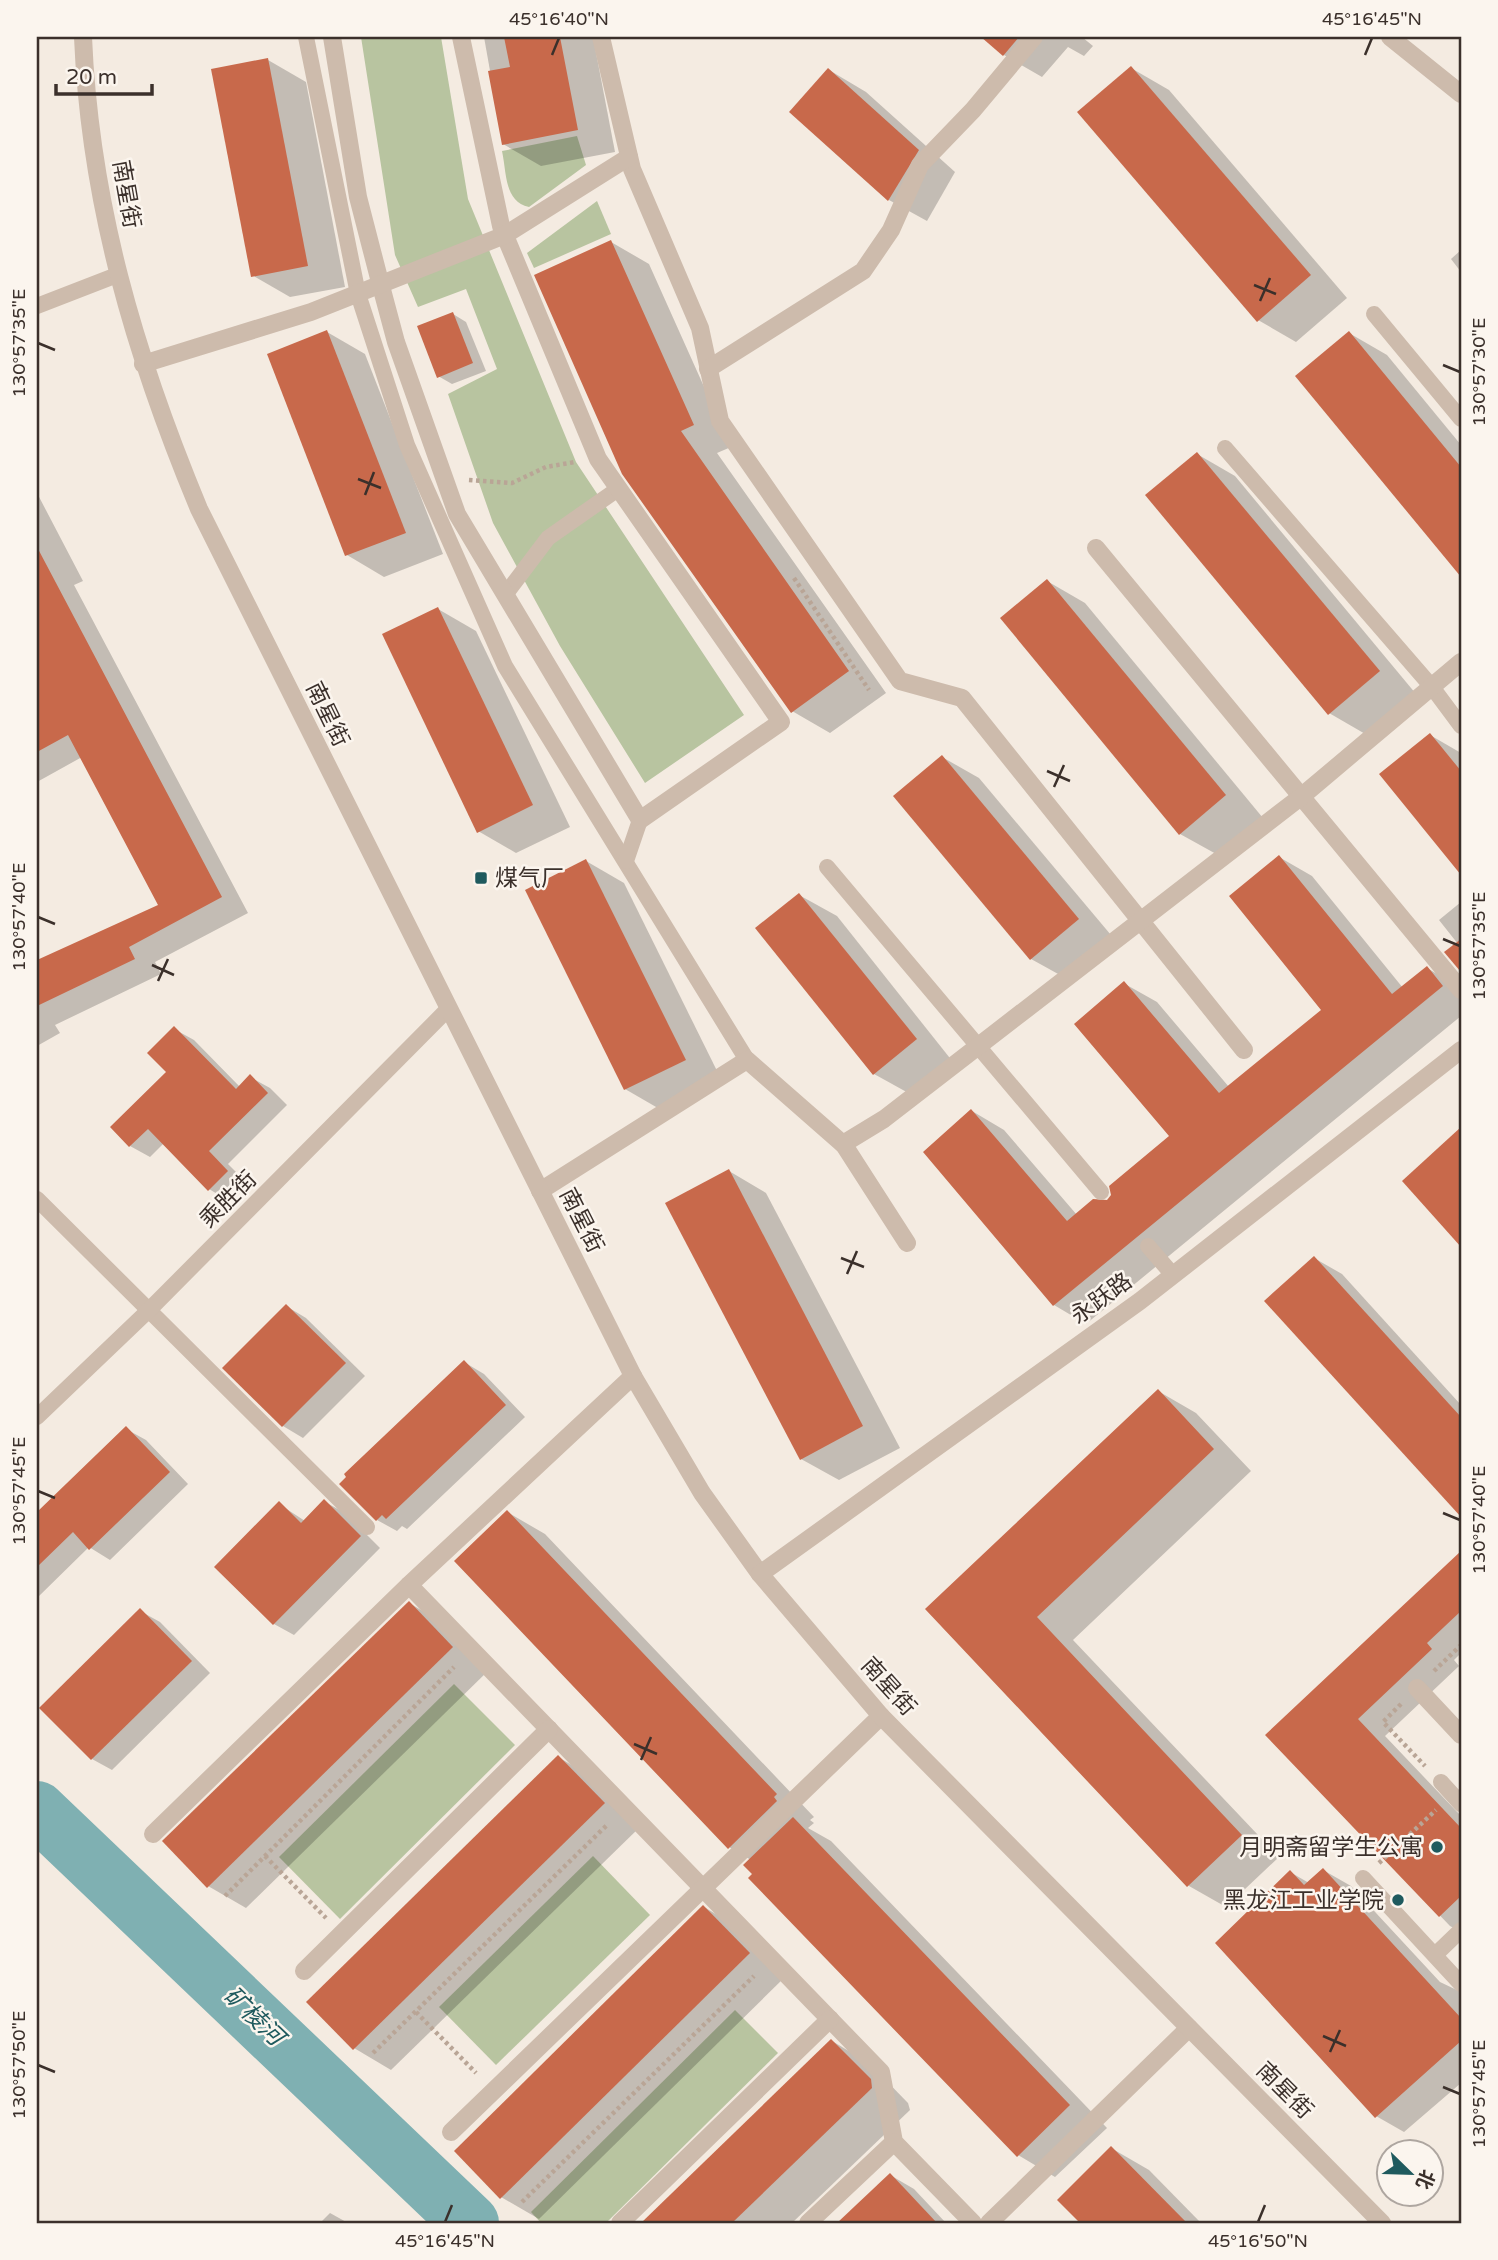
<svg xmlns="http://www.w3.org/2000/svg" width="1498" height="2260" font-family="'Varela Round','Noto Sans SC',sans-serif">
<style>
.green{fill:#b8c4a0}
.shadow{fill:#0003}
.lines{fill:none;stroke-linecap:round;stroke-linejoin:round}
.river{stroke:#7fb0b2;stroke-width:58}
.building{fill:#c8694b}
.path{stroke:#b9a596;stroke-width:4.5;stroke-dasharray:3.5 3.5;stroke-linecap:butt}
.service{stroke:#cdbbac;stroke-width:16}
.minor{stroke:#cdbbac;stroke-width:18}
.tertiary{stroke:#cdbbac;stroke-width:18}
.ticks{fill:none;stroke:#3b302b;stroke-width:2.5}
.poi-dot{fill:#1f5a5e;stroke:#fbf5ee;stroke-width:2.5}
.labels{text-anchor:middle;stroke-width:5;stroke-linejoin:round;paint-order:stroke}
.street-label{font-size:23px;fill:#3b302b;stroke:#fbf5ee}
.poi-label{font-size:23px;fill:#3b302b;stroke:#fbf5ee;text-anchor:end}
.water-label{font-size:24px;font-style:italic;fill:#1f5a5e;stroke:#fbf5ee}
.neatline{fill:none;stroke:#3b302b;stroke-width:2.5}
.ticks-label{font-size:18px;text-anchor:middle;fill:#3b302b}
</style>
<rect width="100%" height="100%" fill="#f4ebe1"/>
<g class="green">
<path d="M361,37H441L468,199L576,462L744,715L645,783L560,646L493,523L448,394L497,369L466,289L418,307L395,255Z"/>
<path d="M577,136L586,165L529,207C504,201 507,174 502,151Z"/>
<path d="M597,201L611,234L534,268L527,253Z"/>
<path d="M454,1684L515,1745L340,1919L279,1857Z"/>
<path d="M593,1856L650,1915L496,2065L439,2007Z"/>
<path d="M735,2010L778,2053L606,2223H541L531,2212Z"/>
</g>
<g class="shadow">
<path d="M484,37H593L615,152L541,166L503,144Z"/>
<path d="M983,37H1082L1093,46L1084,56L1068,47L1042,77L1004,55Z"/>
<path d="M268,60L306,82L345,287L290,297L252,275Z"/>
<path d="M1131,68L1169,90L1347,298L1296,342L1258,320Z"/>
<path d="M829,70L866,92L955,172L927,221L889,200Z"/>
<path d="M611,242L649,264L731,447L717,453L886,693L830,733L792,711L624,473Z"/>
<path d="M1461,250V272L1451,259Z"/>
<path d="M453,314L466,322L486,371L452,384L438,376Z"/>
<path d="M327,332L365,354L443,554L384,577L347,555Z"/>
<path d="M1349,333L1387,355L1461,445V574L1297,376Z"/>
<path d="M1197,454L1235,476L1416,694L1367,735L1329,713Z"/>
<path d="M37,493L83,581L74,585L248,913L155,962L161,974L55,1025L60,1033L37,1046V962L161,906L82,757L37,782Z"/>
<path d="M1047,581L1085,603L1263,818L1218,855L1180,834Z"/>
<path d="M438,609L476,631L570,827L516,853L478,831Z"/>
<path d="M1430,735L1461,753V872L1382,774Z"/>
<path d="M942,757L979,778L1116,941L1069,980L1031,959Z"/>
<path d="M1279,857L1312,876L1403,988L1427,968L1459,987L1461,1016L1086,1324L1054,1305L972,1111L1004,1130L1077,1215L1108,1202L1171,1136L1125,984L1157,1002L1229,1087L1324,1010Z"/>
<path d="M586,861L624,883L722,1081L663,1111L625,1089Z"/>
<path d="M799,895L837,916L953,1062L912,1095L874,1074Z"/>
<path d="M1461,902V970L1447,952L1458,944L1439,920Z"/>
<path d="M174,1029L194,1040L240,1087L250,1077L270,1088L287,1105L228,1164L247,1183L229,1201L209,1189L164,1143L150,1157L130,1146L168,1072Z"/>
<path d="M1453,1137L1461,1141V1244L1404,1181Z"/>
<path d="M729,1171L766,1193L900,1448L839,1480L801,1459Z"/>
<path d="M1314,1258L1342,1274L1461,1405V1514L1266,1301Z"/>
<path d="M286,1306L306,1318L365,1376L303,1438L283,1426Z"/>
<path d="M464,1362L484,1374L525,1417L407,1529L402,1526L397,1531L377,1520Z"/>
<path d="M1158,1391L1196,1413L1251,1471L1073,1640L1279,1857L1226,1907L1189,1886L928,1609Z"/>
<path d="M126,1429L146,1440L188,1484L110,1560L89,1547L37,1598V1514Z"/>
<path d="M325,1502L345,1513L380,1548L294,1635L274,1624L279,1504L305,1521Z"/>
<path d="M507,1512L545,1534L814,1817L810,1820L814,1823L808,1828L831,1841L1107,2128L1055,2177L1018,2155L754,1874L751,1860L729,1847Z"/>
<path d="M1461,1553V1653L1454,1660L1459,1666L1385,1736L1461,1816V1932L1450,1926L1267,1735Z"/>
<path d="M409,1603L447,1625L490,1669L246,1908L208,1886Z"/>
<path d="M140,1611L160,1622L210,1673L112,1770L92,1759Z"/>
<path d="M558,1757L596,1779L641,1826L391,2070L354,2048Z"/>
<path d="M1323,1870L1351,1886L1440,1982L1461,1992V2083L1404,2132L1376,2116L1290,1872L1309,1883Z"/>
<path d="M704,1907L741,1929L786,1976L539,2219L501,2197Z"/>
<path d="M832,2041L869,2063L908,2103L910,2110L792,2223H644Z"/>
<path d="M1111,2148L1149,2170L1201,2223H1082L1059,2200Z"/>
<path d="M890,2175L914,2189L946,2223H840Z"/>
<path d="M330,2213L348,2223H320Z"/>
</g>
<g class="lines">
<path class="river" d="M37,1810L470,2223"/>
</g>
<g class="building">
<path d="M504,37H560L578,130L502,145L488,71L510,67Z"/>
<path d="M981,37H1019L1003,56Z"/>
<path d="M268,58L308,266L251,277L211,69Z"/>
<path d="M1131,66L1311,275L1257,322L1077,112Z"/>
<path d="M828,68L919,150L888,201L789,112Z"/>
<path d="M611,240L694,425L681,431L849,671L791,713L622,474L534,275Z"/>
<path d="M453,312L473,363L437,378L417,326Z"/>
<path d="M327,330L406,533L345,556L267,354Z"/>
<path d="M1349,331L1461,467V577L1295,376Z"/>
<path d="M1197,452L1380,671L1328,715L1145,495Z"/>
<path d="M37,547L222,897L129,947L135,959L37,1006V960L158,905L68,735L37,752Z"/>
<path d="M1047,579L1226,795L1179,835L1000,618Z"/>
<path d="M438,607L533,805L477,833L382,634Z"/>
<path d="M1430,733L1461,771V875L1379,774Z"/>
<path d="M942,755L1079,919L1030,960L893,796Z"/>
<path d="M1279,855L1392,994L1427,966L1443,986L1053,1306L923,1152L971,1109L1067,1221L1093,1199L1107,1200L1111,1195L1109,1186L1169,1136L1074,1024L1124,981L1219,1093L1321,1010L1229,896Z"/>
<path d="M586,859L686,1060L624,1090L525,890Z"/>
<path d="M799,893L917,1039L873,1075L755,928Z"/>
<path d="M1461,939V971H1460L1444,952Z"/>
<path d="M174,1026L236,1089L250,1074L268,1093L209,1151L228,1171L208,1191L148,1129L129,1147L110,1127L166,1072L147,1053Z"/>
<path d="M1461,1127V1247L1402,1181Z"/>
<path d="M729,1169L863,1426L800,1460L665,1203Z"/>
<path d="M1314,1256L1461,1417V1517L1264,1301Z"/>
<path d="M286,1304L346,1363L282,1427L222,1368Z"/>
<path d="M464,1360L506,1405L386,1519L382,1515L376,1521L339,1484L346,1477L344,1474Z"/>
<path d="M1158,1389L1214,1449L1037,1617L1242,1835L1187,1887L925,1609Z"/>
<path d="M126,1426L170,1472L89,1550L73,1532L37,1567V1512Z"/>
<path d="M324,1499L361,1536L273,1625L214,1567L279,1501L301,1523Z"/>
<path d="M507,1510L777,1794L774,1797L777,1801L728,1849L454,1561Z"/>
<path d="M1461,1551V1611L1427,1643L1432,1649L1358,1719L1461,1828V1896L1439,1917L1265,1735Z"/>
<path d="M409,1601L453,1647L207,1888L162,1841Z"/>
<path d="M140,1608L192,1661L91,1760L39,1708Z"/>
<path d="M558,1755L605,1803L353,2050L306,2002Z"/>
<path d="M793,1817L1070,2105L1017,2157L748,1878L752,1874L743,1865Z"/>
<path d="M1323,1868L1461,2018V2041L1375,2118L1215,1943L1290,1870L1304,1885Z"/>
<path d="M703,1905L750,1953L500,2199L454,2151Z"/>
<path d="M831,2039L871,2079L872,2088L732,2223H641Z"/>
<path d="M1111,2146L1187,2223H1080L1057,2200Z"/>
<path d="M890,2173L937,2223H837Z"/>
</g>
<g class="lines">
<g class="path">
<path d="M469,480L512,483L546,467L575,462"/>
<path d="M794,578L869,690"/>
<path d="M1434,1671L1461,1645"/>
<path d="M1401,1704L1383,1722L1425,1766"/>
<path d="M265,1856L326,1918"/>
<path d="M1379,1863L1436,1810"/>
<path d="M225,1896L454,1667"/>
<path d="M416,2012L476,2073"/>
<path d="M373,2053L607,1825"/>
<path d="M522,2202L754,1976"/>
</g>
<g class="service">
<path d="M306,37L358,294L407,445L505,666L747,1060"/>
<path d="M37,306L117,275"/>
<path d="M1374,314L1461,419"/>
<path d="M1225,448L1432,687L1461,726"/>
<path d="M505,595L548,538L618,489"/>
<path d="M626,861L640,820"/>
<path d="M827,867L1101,1192"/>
<path d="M37,1199L367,1527"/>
<path d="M1148,1246L1173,1275"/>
<path d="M37,1417L149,1310L448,1009"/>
<path d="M1441,1782L1461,1804"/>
<path d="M1363,1878L1461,1984"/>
<path d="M1435,1955L1461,1930"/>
</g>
<g class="minor">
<path d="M332,37L358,197L381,286L396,342L457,514L640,820L781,722L598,459L501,226L461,37"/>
<path d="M601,37L632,169L700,328L720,421L900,681L962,698L1244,1050"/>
<path d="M1390,37L1461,94"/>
<path d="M143,364L311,312L505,235L629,157"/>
<path d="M708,369L863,271L891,230L920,165L973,110L1034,37"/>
<path d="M1096,548L1461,990"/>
<path d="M843,1144L884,1119L1302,796L1461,662"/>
<path d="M540,1191L747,1060L844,1145L907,1243"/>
<path d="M409,1585L881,2072L894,2142L973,2223"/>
<path d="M1417,1688L1461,1735"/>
<path d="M153,1834L409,1585L633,1376"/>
<path d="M304,1971L549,1729"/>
<path d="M451,2132L881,1716"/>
<path d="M620,2223L830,2019"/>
<path d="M808,2223L894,2142"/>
<path d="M989,2223L1189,2028"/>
</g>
<g class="tertiary">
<path d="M83,37C90,204 135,355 199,509L633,1376L702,1493L760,1574L881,1716L1382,2223"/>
<path d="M760,1574L1140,1301L1461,1050"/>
</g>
</g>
<path class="ticks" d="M552,55L559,38M1365,55L1372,38M1254,285L1276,294M1260,301L1270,278M38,343L55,350M1443,365L1460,372M358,479L381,488M365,495L374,472M1047,771L1070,781M1054,787L1064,765M38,917L55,924M1443,939L1460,946M152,965L174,975M158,981L168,959M841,1258L864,1267M847,1274L857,1251M38,1491L55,1498M1443,1513L1460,1520M634,1744L657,1754M641,1760L651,1737M1323,2036L1346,2046M1330,2052L1340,2030M38,2065L55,2072M1443,2087L1460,2094M445,2222L452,2205M1258,2222L1265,2205"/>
<g class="poi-dot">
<rect x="474" y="871" width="14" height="14" rx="3.5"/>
<circle cx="1437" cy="1847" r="7"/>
<circle cx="1398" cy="1900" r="7"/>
</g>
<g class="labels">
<g class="street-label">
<text transform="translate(127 194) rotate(80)" y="8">南星街</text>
<text transform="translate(328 714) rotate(64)" y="8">南星街</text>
<text transform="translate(228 1199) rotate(-45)" y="8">乘胜街</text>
<text transform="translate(582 1220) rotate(63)" y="8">南星街</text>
<text transform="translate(1101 1298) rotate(-36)" y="8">永跃路</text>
<text transform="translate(889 1686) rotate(48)" y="8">南星街</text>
<text transform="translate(1285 2090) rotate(45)" y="8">南星街</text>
</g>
<g class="poi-label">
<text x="495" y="886" text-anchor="start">煤气厂</text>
<text x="1423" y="1855">月明斋留学生公寓</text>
<text x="1384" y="1908">黑龙江工业学院</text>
</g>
<g class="water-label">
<text transform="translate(254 2016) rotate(44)" y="8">矿棱河</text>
</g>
</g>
<rect width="1498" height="2260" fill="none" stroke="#fbf5ee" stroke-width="77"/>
<g transform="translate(1410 2173) rotate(113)"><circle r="33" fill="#fbf5ee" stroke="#aea6a0" stroke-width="2"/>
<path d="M0-5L12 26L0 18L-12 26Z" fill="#1f5a5e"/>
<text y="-10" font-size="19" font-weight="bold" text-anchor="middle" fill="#3b302b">北</text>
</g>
<path d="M56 84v10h96v-10" fill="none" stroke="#3b302b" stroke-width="3.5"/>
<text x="66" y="84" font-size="21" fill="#3b302b" stroke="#fbf5ee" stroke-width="5" paint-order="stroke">20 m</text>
<rect x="38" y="38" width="1422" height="2184" class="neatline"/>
<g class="ticks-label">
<text x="559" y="25">45°16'40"N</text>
<text x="1372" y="25">45°16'45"N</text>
<text transform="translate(19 343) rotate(-90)" y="6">130°57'35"E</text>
<text transform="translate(1479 372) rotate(-90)" y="6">130°57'30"E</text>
<text transform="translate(19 917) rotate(-90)" y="6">130°57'40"E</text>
<text transform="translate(1479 946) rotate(-90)" y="6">130°57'35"E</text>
<text transform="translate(19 1491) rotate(-90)" y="6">130°57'45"E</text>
<text transform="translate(1479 1520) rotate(-90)" y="6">130°57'40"E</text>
<text transform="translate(19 2065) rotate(-90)" y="6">130°57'50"E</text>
<text transform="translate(1479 2094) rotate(-90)" y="6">130°57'45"E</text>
<text x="445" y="2247">45°16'45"N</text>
<text x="1258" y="2247">45°16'50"N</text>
</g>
</svg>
